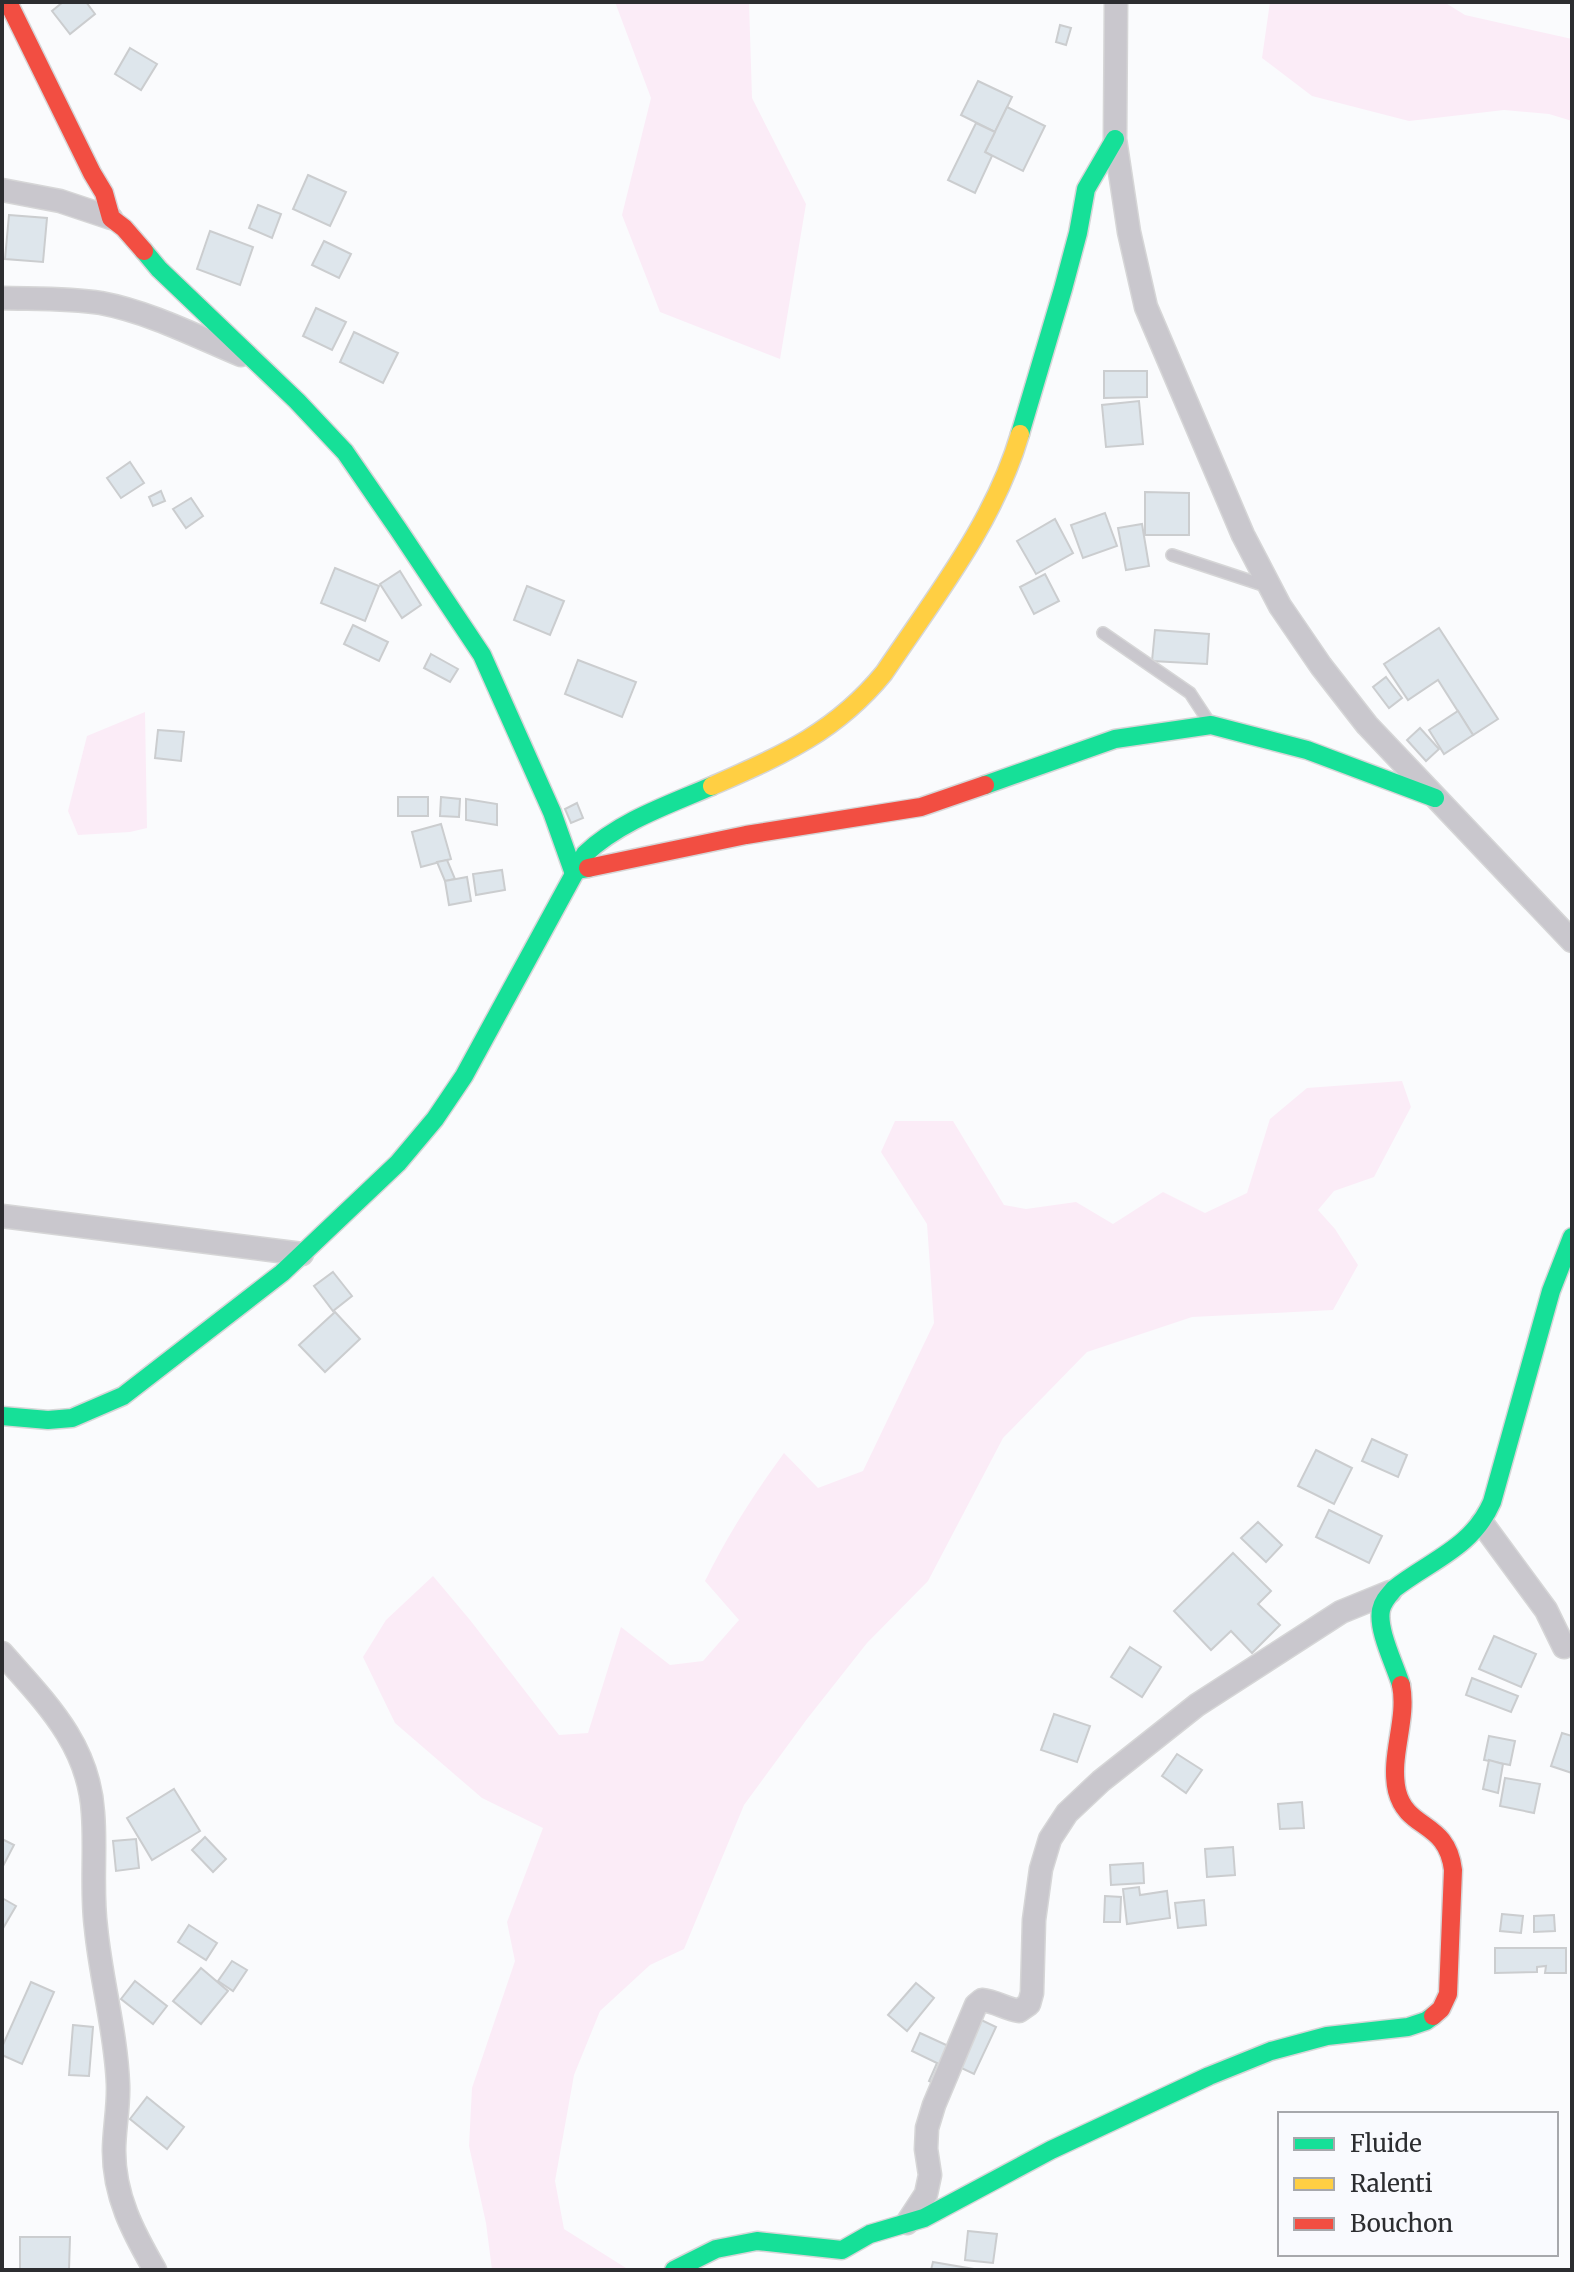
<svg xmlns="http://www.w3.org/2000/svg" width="1574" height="2272" font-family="Merriweather,serif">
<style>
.green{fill:#fbecf7}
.building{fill:#dee6ec;stroke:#cbcdcf;stroke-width:2}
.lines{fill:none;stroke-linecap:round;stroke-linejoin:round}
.lane-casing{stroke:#d6d6d7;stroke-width:14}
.street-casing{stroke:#d6d6d7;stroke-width:25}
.fast-casing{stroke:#d6d6d7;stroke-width:21}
.slow-casing{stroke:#d6d6d7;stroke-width:21}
.jam-casing{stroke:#d6d6d7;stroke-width:21}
.lane{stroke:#c9c7cd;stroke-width:11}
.street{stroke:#c9c7cd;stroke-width:22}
.fast{stroke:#16e098;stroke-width:18}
.slow{stroke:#ffcf43;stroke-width:18}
.jam{stroke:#f24e42;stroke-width:18}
</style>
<rect width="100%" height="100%" fill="#fafbfd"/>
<g class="green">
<path d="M615,2H749L752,98L806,204L780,359L660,312L622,215L651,98Z"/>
<path d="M1270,2H1444L1465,15L1572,39V121L1549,114L1504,110L1409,121L1312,96L1262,58Z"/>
<path d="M145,712L147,828L130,832L78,835L68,811L87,736Z"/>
<path d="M1402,1081L1411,1107L1374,1177L1334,1191L1318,1210L1335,1229L1358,1265L1333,1310L1192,1317L1087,1352L1003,1438L928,1581L867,1643L807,1719L744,1805L684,1949L650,1965L600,2011L574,2075L555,2181L564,2229L626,2268L625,2270H492L486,2223L469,2146L472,2088L515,1961L507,1922L543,1828L482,1798L395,1723L363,1657L386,1620L433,1576L470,1620L559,1735L588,1733L621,1627L670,1665L703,1661L739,1620L705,1581C727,1536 754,1494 784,1453L818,1488L863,1471L934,1323L927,1224L881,1152L895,1121H953L1004,1205L1026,1209L1076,1202L1113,1224L1163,1192L1205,1213L1247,1193L1270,1119L1307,1088Z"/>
</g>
<g class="building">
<path d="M63,2H86L95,14L70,34L52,11Z"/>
<path d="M1060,25L1071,28L1066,45L1056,42Z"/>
<path d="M130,48L157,64L141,90L115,74Z"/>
<path d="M978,81L1012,97L995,132L961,115Z"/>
<path d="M1007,107L1045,126L1023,171L985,152Z"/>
<path d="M976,123L995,132L985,152L992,156L975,193L948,180Z"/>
<path d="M308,175L346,192L330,226L293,209Z"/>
<path d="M258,205L281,214L272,238L249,228Z"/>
<path d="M9,215L47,218L43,262L5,259Z"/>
<path d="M210,231L253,247L240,285L197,269Z"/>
<path d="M324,241L351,254L339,278L312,265Z"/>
<path d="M316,308L346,322L332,350L303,336Z"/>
<path d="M354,332L398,353L383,383L340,362Z"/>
<path d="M1104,371H1147V397L1104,398Z"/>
<path d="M1139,401L1143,444L1106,447L1102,405Z"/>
<path d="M130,462L144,483L121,498L107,478Z"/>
<path d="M161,491L165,501L153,506L149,497Z"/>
<path d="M1145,492L1189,493V535H1145Z"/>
<path d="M191,498L203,516L186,528L173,509Z"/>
<path d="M1105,513L1117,546L1083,558L1071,525Z"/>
<path d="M1055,519L1073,553L1036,574L1017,541Z"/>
<path d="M1142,524L1149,566L1126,570L1118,528Z"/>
<path d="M335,568L379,586L365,621L321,603Z"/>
<path d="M400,571L421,605L402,618L380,584Z"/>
<path d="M1045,574L1059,601L1034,614L1020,587Z"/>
<path d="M527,586L564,601L550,635L514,620Z"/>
<path d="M353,625L388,642L379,661L344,644Z"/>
<path d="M1439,628L1498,719L1473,735L1438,680L1408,700L1384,664Z"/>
<path d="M1155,630L1209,634L1207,664L1152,661Z"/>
<path d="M431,654L458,669L450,682L424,668Z"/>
<path d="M578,660L636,682L622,717L565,694Z"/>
<path d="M1386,677L1402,698L1389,708L1373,687Z"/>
<path d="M1458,711L1473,735L1444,754L1429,730Z"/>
<path d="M1420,728L1439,749L1426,761L1407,740Z"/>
<path d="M158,730L184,732L181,761L155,758Z"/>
<rect x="398" y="797" width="30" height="19"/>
<path d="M441,797L460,799L459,817L440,816Z"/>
<path d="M466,799L497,804V825L466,820Z"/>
<path d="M577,803L583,818L571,823L565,809Z"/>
<path d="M441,824L451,859L421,867L412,832Z"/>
<path d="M447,860L455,879L445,881L437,862Z"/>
<path d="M502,870L505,890L476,895L473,874Z"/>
<path d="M467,877L471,901L449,905L445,881Z"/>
<path d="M333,1272L352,1296L333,1311L314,1286Z"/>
<path d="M335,1312L360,1339L325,1372L299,1345Z"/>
<path d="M1372,1439L1407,1455L1398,1477L1362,1461Z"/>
<path d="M1316,1450L1352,1468L1334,1504L1298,1486Z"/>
<path d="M1329,1510L1382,1536L1369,1563L1316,1537Z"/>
<path d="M1258,1522L1282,1545L1266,1562L1241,1538Z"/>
<path d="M1233,1553L1271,1591L1258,1604L1280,1625L1252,1653L1231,1631L1211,1650L1174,1611Z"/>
<path d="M1494,1636L1536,1654L1521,1687L1479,1669Z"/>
<path d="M1130,1647L1161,1667L1142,1697L1111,1677Z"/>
<path d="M1472,1678L1518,1696L1511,1712L1466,1695Z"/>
<path d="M1054,1714L1090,1726L1077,1762L1041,1750Z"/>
<path d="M1562,1733L1572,1736V1773L1551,1766Z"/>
<path d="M1489,1736L1515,1741L1510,1765L1484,1760Z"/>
<path d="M1177,1754L1202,1770L1186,1793L1162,1776Z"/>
<path d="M1489,1760L1503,1764L1498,1793L1483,1789Z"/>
<path d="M1505,1778L1540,1784L1534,1813L1500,1806Z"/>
<path d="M174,1789L200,1831L152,1860L127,1818Z"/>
<path d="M1302,1802L1304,1828L1280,1829L1278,1804Z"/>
<path d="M205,1837L226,1859L213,1872L192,1850Z"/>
<path d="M2,1839L14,1845L2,1868Z"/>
<path d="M136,1839L139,1868L116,1871L113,1841Z"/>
<path d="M1233,1847L1235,1875L1207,1877L1205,1849Z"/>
<path d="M1143,1863L1144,1883L1111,1885L1110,1865Z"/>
<path d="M1139,1887L1140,1895L1167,1891L1170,1918L1127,1924L1123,1889Z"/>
<path d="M1105,1896L1121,1897L1120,1922H1104Z"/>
<path d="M2,1898L16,1906L2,1930Z"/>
<path d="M1204,1900L1206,1925L1178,1928L1175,1903Z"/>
<path d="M1502,1914L1523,1916L1521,1933L1500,1931Z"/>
<path d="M1554,1915L1555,1931L1534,1932V1916Z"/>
<path d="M189,1925L217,1943L206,1960L178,1942Z"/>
<path d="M1495,1948H1566V1973H1545L1546,1966L1537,1967V1972L1495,1973Z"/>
<path d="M232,1961L247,1970L233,1991L218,1981Z"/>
<path d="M201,1968L228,1991L201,2024L173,2001Z"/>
<path d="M135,1981L167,2006L153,2024L121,1999Z"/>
<path d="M31,1982L54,1992L22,2064L2,2055V2047Z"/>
<path d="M916,1983L934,1998L907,2031L888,2015Z"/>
<path d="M977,2018L996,2027L974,2074L955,2065Z"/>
<path d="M73,2025L93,2027L89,2076L69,2075Z"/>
<path d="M920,2033L955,2049L937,2085L929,2081L937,2063L912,2051Z"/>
<path d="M147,2097L184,2127L167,2149L130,2119Z"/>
<path d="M968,2231L997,2234L993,2263L965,2260Z"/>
<path d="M20,2237H70L69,2270H20Z"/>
<path d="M933,2262L974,2269L931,2270Z"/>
</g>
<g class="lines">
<defs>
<g id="lane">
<path d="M1172,555L1266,586"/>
<path d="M1103,633L1190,693L1209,722"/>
</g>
<g id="street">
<path d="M1116,2L1115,139L1129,232L1146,307L1243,535L1280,606L1321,666L1367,725L1572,941"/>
<path d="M2,190L60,201L111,218"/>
<path d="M2,298C35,299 69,298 101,303C149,312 196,336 241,355"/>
<path d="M2,1216L302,1254"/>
<path d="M1482,1523L1546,1610L1564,1647"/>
<path d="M2,1653C45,1702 89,1744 93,1813C96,1851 91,1890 96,1928C101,1980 116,2032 118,2084C119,2107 114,2129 114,2151C114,2196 133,2232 155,2270"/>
<path d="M907,2223L926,2194L930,2175L926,2149L927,2128L934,2105L976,2005L982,2000C995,2001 1006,2009 1019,2011L1029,2004L1032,1993L1034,1920L1041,1869L1050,1839L1067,1813L1101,1781L1197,1705L1341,1612L1390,1592"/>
</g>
<g id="fast">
<path d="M144,251L159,269L297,401L345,452L398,529L482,655L552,812L573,871L588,868"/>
<path d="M1020,434L1063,289L1078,233L1086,189L1115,139"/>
<path d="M985,785L1115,739L1211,725L1307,750L1435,798"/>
<path d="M2,1416L48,1420L72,1418L123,1396L282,1273L398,1163L435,1119L464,1076L585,854C620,821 668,805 712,786"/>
<path d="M1401,1685C1395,1665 1377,1630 1381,1610C1383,1601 1388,1596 1394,1589C1431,1560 1472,1548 1492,1502L1551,1291L1572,1237"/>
<path d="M674,2270L716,2249L757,2241L842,2250L870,2234L924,2218L1051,2150L1209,2076L1271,2051L1327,2036L1408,2027L1426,2021L1433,2016"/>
</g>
<path id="slow" d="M712,786C780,756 835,733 884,673C935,597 994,523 1020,434"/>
<g id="jam">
<path d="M8,2L92,173L104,193L111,218L124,228L144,251"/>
<path d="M588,868L746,835L921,807L985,785"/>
<path d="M1401,1685C1408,1720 1389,1756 1397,1791C1407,1831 1447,1820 1453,1870L1448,1994L1441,2009L1433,2016"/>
</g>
</defs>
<use href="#lane" class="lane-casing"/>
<use href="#street" class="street-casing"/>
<use href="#fast" class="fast-casing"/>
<use href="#slow" class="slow-casing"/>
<use href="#jam" class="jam-casing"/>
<use href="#lane" class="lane"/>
<use href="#street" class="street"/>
<use href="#fast" class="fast"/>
<use href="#slow" class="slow"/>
<use href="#jam" class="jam"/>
</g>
<rect width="1574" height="2272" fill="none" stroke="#2c2d30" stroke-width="8"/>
<rect x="1278" y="2112" width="280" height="144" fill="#f9fafe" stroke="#a7a8ac" stroke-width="2"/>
<rect x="1294" y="2138" width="40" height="12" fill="#16e098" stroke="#a7a8ac" stroke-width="2"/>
<text x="1350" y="2152" font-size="24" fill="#2c2d30">Fluide</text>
<rect x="1294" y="2178" width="40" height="12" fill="#ffcf43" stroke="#a7a8ac" stroke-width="2"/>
<text x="1350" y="2192" font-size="24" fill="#2c2d30">Ralenti</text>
<rect x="1294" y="2218" width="40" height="12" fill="#f24e42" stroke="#a7a8ac" stroke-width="2"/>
<text x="1350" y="2232" font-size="24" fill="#2c2d30">Bouchon</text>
</svg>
